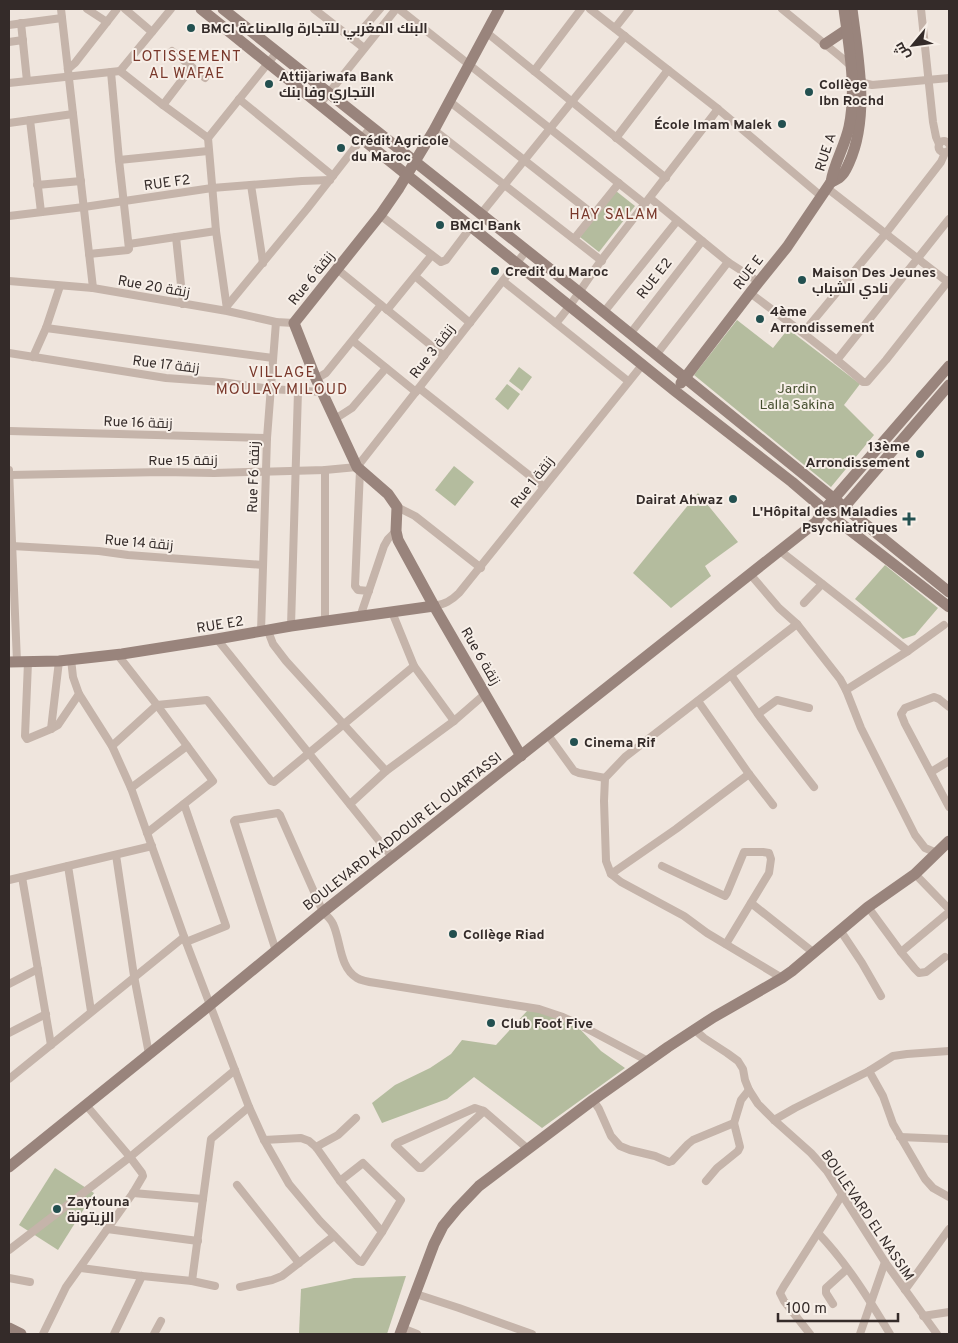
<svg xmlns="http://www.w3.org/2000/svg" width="958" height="1343" font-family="Overpass,Cairo,sans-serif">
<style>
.green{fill:#b4bc9e}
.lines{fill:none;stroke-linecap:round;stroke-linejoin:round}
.street{stroke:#c5b4aa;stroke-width:8}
.secondary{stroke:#99847c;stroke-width:11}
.poi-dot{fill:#235050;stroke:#f7efe8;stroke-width:2}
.labels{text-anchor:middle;stroke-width:4;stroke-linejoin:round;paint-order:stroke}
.poi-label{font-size:14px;font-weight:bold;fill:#342b29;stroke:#f7efe8;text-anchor:start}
.street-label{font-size:14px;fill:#342b29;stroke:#f7efe8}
.park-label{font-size:14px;fill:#464f2f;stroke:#f7efe8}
.neighbourhood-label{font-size:15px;letter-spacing:1px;fill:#79382b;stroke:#f7efe8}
</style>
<rect width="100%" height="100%" fill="#efe5dd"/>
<g class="green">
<path d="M616,191L635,206L599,252L580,237Z"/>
<path d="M737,320L773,348L788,329L860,384L844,405L874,435L831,487L694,375Z"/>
<path d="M519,367L532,377L522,391L509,381Z"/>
<path d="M507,384L520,394L508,410L495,399Z"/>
<path d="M454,466L474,482L455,506L435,490Z"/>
<path d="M698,493L738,542L705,566L711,576L671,608L633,573Z"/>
<path d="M885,565L938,608L915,635L903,639L855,599Z"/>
<path d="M527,1011L546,1012L576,1025L601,1051L625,1068L542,1128L474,1077L447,1099L382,1123L372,1103L395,1085L430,1068L451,1054L462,1040L496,1045Z"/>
<path d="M55,1168L94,1193L58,1250L19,1225Z"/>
<path d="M406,1276L387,1334H299L301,1289L354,1278Z"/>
</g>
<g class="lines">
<g class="street">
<path d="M61,9L93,288"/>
<path d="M87,9L107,22"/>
<path d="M125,9L152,32"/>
<path d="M314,9L364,48"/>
<path d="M399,9L645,204"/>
<path d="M590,9L718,109L821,196"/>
<path d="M782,9L842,58L851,66"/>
<path d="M921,9L933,122L936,137L939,144"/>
<path d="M21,23L27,81"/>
<path d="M9,25L62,18"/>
<path d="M615,28L630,9"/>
<path d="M486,32L666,178"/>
<path d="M354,39L380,9"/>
<path d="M9,42L23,40"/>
<path d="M172,51L205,78"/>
<path d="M68,69L75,63L117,9"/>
<path d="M120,71L163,105L208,138"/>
<path d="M120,71L171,9"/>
<path d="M534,71L581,9"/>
<path d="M860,78L864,83L872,85L949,78"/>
<path d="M9,83L120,71"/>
<path d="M239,99L333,176"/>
<path d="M449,101L594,215"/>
<path d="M320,104L396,9"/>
<path d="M163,105L192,67"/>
<path d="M30,120L41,212"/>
<path d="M9,123L73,114"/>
<path d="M434,130L602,261"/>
<path d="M208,138L216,231L227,309"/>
<path d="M208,138L277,52"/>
<path d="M616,138L668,70"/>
<path d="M949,150C944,155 937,151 939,144C942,140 946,140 949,144"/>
<path d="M119,160L208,151"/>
<path d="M37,185L81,181"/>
<path d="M251,185L263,263"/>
<path d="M827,188L949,283"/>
<path d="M650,198L728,262L759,282"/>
<path d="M380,215L441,262L446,260L471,227"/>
<path d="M480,215L625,36"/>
<path d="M9,216L84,207L212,188L302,181L330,180"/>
<path d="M176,237L183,304"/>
<path d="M574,239L619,183"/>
<path d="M129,244L216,231"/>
<path d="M89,254L128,250L129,249L119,160L111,72"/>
<path d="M337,269L444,356"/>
<path d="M415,276L470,323"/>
<path d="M9,281L93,288L227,311L276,322L294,323"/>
<path d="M503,281L628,381"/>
<path d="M750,293C789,322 827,350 863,382H867L886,360L949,280"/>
<path d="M227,306L307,209L371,127"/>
<path d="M387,310L431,256"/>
<path d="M604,312L677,221"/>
<path d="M556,323C574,303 587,279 603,258C641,208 680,159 718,109"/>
<path d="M46,328L273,358"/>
<path d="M803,333L886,233L941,162L945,153"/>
<path d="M630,334L702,241"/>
<path d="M353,341L416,392"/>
<path d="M9,353L166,378L222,382L270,389L322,392"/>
<path d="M656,355L728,262"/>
<path d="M33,357L46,328L60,286"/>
<path d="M837,360L949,219"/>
<path d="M316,379L326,373L381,305"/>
<path d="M419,388L544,487"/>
<path d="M335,419L352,408L386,368"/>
<path d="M9,431L267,438"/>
<path d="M9,470L17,662"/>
<path d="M360,470L355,586L358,590L369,591"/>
<path d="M9,475L163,472L214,473L325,470L357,467L526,251"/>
<path d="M397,507L415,516L481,568"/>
<path d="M12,546L99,551L128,555L263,565"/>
<path d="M779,550L908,651"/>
<path d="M750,574L779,608L797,624L840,679L846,690L861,728L915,835L925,848L937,853"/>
<path d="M804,603L822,584"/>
<path d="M434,606C445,604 451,601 459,593L643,364"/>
<path d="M392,612L414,666L454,721"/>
<path d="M360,617L384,546L388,539L396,531"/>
<path d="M325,621V470"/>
<path d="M291,626L298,391"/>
<path d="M268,631L273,644L286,661L386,771"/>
<path d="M261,632L267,438L276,322"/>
<path d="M217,639L393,858"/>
<path d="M117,654L157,705L213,781L147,833"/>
<path d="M28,662L25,736L27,739L51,729L58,725L79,694L73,677L71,659"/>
<path d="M731,675L760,717L814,787"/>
<path d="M846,690L908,651L944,625"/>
<path d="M79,694L112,746L131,788L186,942L249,1107L264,1140L289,1184L320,1221L359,1261L362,1262L382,1232L401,1200L363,1163L340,1181"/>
<path d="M698,701L749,774L773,805"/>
<path d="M949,707L939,699L934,697L905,708L901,714L905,724L949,807"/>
<path d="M758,714L777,700L809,708"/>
<path d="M51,729L59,661"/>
<path d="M548,735L574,771L579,773L605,778"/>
<path d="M112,746L157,705L207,700L271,781L274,782L414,666"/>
<path d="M931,772L949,761"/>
<path d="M131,788L187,746"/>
<path d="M184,804L226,926L186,942"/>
<path d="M350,804L386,771L454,721L485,694"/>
<path d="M116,855L134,976L149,1054"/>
<path d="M68,866L91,1011"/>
<path d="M662,866L725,896L727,893L744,852H763L769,853L771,859L769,873L726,944"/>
<path d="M611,874L676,829L749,774"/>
<path d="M915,874L949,909"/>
<path d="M22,877L51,1045"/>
<path d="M9,880L152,846"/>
<path d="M751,903L814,953"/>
<path d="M868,907L901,952L915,969L919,973L926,972L945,957"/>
<path d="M840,930L862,963L881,996"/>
<path d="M276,951L234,821L235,820L278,813L280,815L323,912C327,916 331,919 333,924C341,941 339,967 357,978C362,981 369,982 376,983L539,1009L563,1017L582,1026L648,1061"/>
<path d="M901,952L949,912"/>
<path d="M782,978L707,933L684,916L621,882L611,874L606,861L604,801L605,778L625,757L797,624"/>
<path d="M9,984L38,969"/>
<path d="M695,1030L704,1038L727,1053L738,1061L743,1069L745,1080L749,1090L758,1104L774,1120L811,1153L827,1171L885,1262L937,1334"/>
<path d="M9,1033L46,1014"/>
<path d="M869,1071L883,1096L893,1124L925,1179L933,1188L949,1197"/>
<path d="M9,1079L184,937"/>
<path d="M593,1100L599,1109L611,1136L620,1146L630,1150L655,1156L669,1162L672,1161L688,1144L693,1140L734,1123"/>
<path d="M484,1111L422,1168H419L395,1145L397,1143L475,1108L484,1111L528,1149"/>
<path d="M774,1120L795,1108L869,1071L893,1056L907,1054L949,1051"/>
<path d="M900,1137L948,1139"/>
<path d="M264,1140L301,1138L309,1141L316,1147L340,1181L382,1232"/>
<path d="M316,1147L338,1135L356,1118"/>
<path d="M706,1181L717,1168L738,1151L740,1147L734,1123L741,1100L749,1090"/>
<path d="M237,1185L299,1263"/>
<path d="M133,1193L203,1199"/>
<path d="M107,1229L198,1241"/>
<path d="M818,1233C846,1262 869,1299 890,1334"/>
<path d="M9,1250L130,1157L235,1070"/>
<path d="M81,1268L142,1276L192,1281L215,1286"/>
<path d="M9,1278L30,1282"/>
<path d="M192,1281L211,1139L249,1107"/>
<path d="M240,1287L272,1280L282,1276L334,1236"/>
<path d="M905,1290L949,1229"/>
<path d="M416,1294L459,1308L532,1334"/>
<path d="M833,1304L826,1293V1288L847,1269"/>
<path d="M923,1316L949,1312"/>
<path d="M402,1328L417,1334"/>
<path d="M43,1334L66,1287L133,1193L143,1176L142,1173L130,1157L86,1105"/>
<path d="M114,1334L142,1276"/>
<path d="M154,1334L161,1321"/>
<path d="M810,1334L784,1301L780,1293L784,1286L842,1195"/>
<path d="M860,1334L885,1262"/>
</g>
<g class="secondary">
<path d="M201,9L675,391L792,482L834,518L949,607"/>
<path d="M223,9L579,292L949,592"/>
<path d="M499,9L434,130L399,188L381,214L294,323L316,379L357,467L388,494L397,507L396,531L398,540L434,606L521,756"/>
<path d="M825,44L846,30"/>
<path d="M831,182C835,180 839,179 841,176C845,173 847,167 849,163C870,117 858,57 852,9"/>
<path d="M681,383L750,293L787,247L831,182C834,163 845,146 849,127C857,89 849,47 844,9"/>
<path d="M840,512L949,385"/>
<path d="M9,662L59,661L122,654L217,639L291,626L434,606"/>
<path d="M9,1167L210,1005L323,912L816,522L824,510L949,366"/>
<path d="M9,1328L21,1334"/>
<path d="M400,1334L434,1244L443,1226L457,1209L479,1186L593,1100L668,1047L714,1017L782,978L792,971L868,907L915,874L949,841"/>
</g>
</g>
<g class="poi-dot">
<circle cx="191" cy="28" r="5"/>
<circle cx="269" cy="84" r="5"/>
<circle cx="809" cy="92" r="5"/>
<circle cx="782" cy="124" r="5"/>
<circle cx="341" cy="148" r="5"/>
<circle cx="440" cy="225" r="5"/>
<circle cx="495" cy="271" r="5"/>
<circle cx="802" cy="280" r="5"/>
<circle cx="760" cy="319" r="5"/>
<circle cx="920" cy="454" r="5"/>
<circle cx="733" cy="499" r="5"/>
<path d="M906.5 511.5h5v5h5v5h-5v5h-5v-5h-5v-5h5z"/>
<circle cx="574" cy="742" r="5"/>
<circle cx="453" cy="934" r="5"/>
<circle cx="491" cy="1023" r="5"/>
<circle cx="57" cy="1209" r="5"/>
</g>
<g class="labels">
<g class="poi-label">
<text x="201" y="33">BMCI البنك المغربي للتجارة والصناعة</text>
<text x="279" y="81">Attijariwafa Bank<tspan x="279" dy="16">التجاري وفا بنك</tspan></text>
<text x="819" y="89">Collège<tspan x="819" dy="16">Ibn Rochd</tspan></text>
<text x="772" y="129" text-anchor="end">École Imam Malek</text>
<text x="351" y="145">Crédit Agricole<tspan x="351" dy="16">du Maroc</tspan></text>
<text x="450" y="230">BMCI Bank</text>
<text x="505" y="276">Credit du Maroc</text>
<text x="812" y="277">Maison Des Jeunes<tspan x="812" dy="16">نادي الشباب</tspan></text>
<text x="770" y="316">4ème<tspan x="770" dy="16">Arrondissement</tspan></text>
<text x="910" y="451" text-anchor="end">13ème<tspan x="910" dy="16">Arrondissement</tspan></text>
<text x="723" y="504" text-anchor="end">Dairat Ahwaz</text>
<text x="898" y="516" text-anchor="end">L'Hôpital des Maladies<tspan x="898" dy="16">Psychiatriques</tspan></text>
<text x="584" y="747">Cinema Rif</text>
<text x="463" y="939">Collège Riad</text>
<text x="501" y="1028">Club Foot Five</text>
<text x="67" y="1206">Zaytouna<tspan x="67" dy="16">الزيتونة</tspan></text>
</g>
<g class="street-label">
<text transform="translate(825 152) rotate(-72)" y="5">RUE A</text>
<text transform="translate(167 182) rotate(-8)" y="5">RUE F2</text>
<text transform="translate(748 272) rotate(-52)" y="5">RUE E</text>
<text transform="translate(311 278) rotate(-51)" y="5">Rue 6 زنقة</text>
<text transform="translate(654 278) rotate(-52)" y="5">RUE E2</text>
<text transform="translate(154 286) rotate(10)" y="5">Rue 20 زنقة</text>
<text transform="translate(432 351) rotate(-52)" y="5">Rue 3 زنقة</text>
<text transform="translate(166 364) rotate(7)" y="5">Rue 17 زنقة</text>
<text transform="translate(138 422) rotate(2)" y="5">Rue 16 زنقة</text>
<text x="183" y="465">Rue 15 زنقة</text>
<text transform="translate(253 477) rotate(-88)" y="5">Rue F6 زنقة</text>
<text transform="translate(532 482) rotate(-52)" y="5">Rue 1 زنقة</text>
<text transform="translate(139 542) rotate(5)" y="5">Rue 14 زنقة</text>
<text transform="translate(220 624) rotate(-9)" y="5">RUE E2</text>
<text transform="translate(481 656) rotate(60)" y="5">Rue 6 زنقة</text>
<text transform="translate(402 831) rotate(-38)" y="5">BOULEVARD KADDOUR EL OUARTASSI</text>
<text transform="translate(868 1215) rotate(56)" y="5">BOULEVARD EL NASSIM</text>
</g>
<g class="park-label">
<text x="797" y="393">Jardin<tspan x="797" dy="16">Lalla Sakina</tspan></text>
</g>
<g class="neighbourhood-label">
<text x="187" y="61">LOTISSEMENT<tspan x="187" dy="17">AL WAFAE</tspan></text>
<text x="614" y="219">HAY SALAM</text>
<text x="282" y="377">VILLAGE<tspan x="282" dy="17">MOULAY MILOUD</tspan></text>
</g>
</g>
<rect width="958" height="1343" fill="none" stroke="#342b29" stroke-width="20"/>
<g transform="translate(913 45) rotate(241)" stroke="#f7efe8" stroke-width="4" paint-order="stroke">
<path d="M0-4L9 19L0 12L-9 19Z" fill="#342b29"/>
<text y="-8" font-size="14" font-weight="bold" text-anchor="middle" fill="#342b29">ش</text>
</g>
<path d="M778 1313v8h120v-8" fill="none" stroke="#342b29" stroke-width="2.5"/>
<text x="786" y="1313" font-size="15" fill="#342b29" stroke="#f7efe8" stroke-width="4" paint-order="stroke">100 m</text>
</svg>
